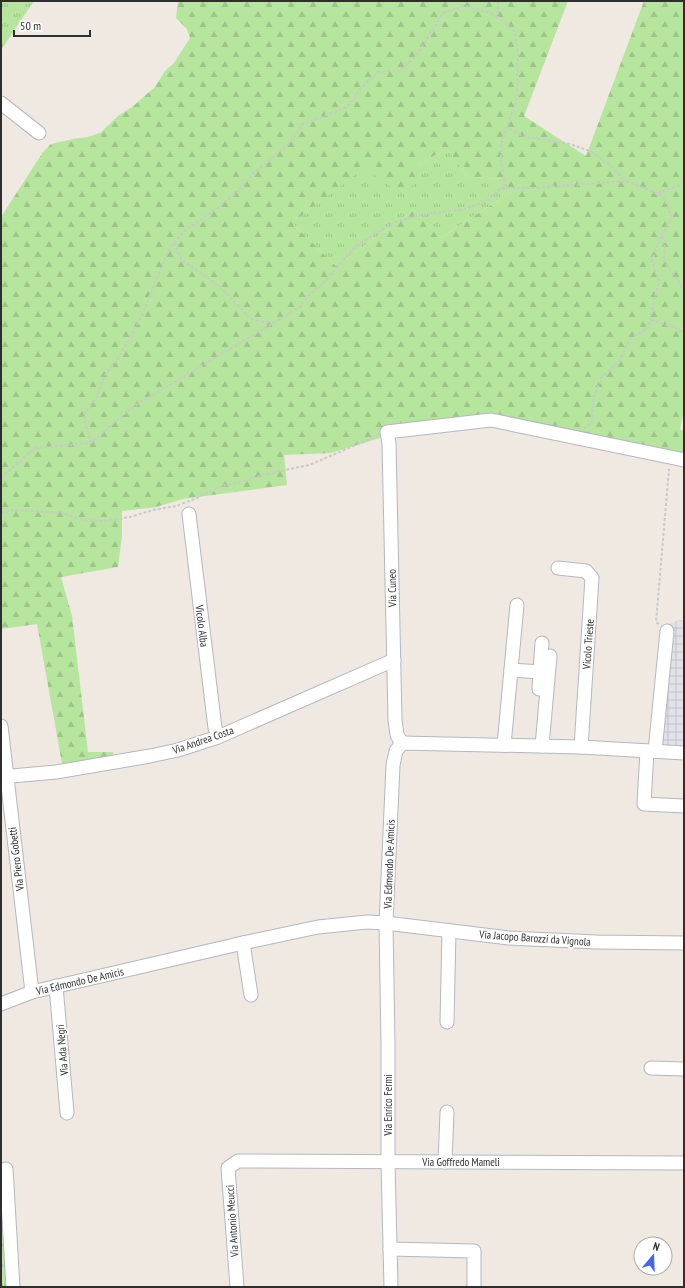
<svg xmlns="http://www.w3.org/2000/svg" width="685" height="1288" font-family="'PT Sans Narrow',sans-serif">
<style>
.industrial{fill:url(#industrial-grid)}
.grass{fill:url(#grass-tufts)}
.forest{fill:url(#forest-firs);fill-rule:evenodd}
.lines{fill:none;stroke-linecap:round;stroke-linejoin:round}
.minor-casing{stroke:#b4b7c1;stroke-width:15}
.path{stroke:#c9c9c9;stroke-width:2;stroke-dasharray:3 2;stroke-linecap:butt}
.minor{stroke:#fff;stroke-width:13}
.labels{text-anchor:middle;stroke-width:3.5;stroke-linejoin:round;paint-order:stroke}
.street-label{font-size:11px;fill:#2e2e2e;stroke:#fff}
</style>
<defs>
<pattern id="industrial-grid" width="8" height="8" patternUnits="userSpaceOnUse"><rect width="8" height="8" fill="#e3e1e8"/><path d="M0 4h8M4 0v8" fill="none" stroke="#c3c1c7"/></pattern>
<pattern id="grass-tufts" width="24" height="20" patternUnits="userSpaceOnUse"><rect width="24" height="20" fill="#b6e59e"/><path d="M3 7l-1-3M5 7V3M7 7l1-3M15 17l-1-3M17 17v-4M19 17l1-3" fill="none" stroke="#9dc588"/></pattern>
<pattern id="forest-firs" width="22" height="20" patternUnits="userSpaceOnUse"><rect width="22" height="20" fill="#b6e59e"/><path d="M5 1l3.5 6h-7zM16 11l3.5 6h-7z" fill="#9dc588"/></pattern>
</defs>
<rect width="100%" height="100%" fill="#efe9e1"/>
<path class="industrial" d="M680,620L684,621V753L653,752L665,625Z"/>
<g class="grass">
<path d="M1,1H34L1,50Z"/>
<path d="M447,149L468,177L505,179L511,192L440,238L414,210L336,266L292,223L364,167L417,165Z"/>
<path d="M1,1182L11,1287H1Z"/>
</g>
<path class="forest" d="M178,1H568L524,116L586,156L644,1H684V411L680,429L684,431V455L497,416L393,434L331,453L284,455L287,485L183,499L156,507L122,511V536L118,567L61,577L72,616L88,752H113L115,768L63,769L37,624L1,629V217L43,152L51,144L73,139L88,137L100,133L118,116L132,107L155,87L165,71L174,63L190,38L187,29L176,18ZM447,149L468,177L505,179L511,192L440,238L414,210L336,266L292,223L364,168L400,193L421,180L417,165Z"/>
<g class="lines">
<defs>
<g id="minor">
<path d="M1,103L39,133"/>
<path d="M189,514L215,728L218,737"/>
<path d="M558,568L586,571L592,578L581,747"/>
<path d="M511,670L540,672L539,689"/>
<path d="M540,670L542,643"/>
<path d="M1,726L32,992"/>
<path d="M402,743L397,735L395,720L389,443L387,432L491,420L684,460"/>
<path d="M504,745L517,605"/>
<path d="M542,746L550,656"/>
<path d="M647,751L644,804L684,806"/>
<path d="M655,751L667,631"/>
<path d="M1,777L56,772L150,756L178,750L218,737L394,660"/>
<path d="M243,943L251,995"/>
<path d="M56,986L67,1113"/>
<path d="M1,1004L32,992L243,943L318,927L367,922L386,923L509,938L597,942L684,943"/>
<path d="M447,1022L449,931"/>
<path d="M651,1068L684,1069"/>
<path d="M445,1162L447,1112"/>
<path d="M6,1169L13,1287"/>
<path d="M390,1249L474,1251V1287"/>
<path d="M237,1287L228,1168L238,1161L684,1163"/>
<path d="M391,1287L388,1162V1044L386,923L393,765L396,751L402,743L581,747L684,753"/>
</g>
</defs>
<use href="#minor" class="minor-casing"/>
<g class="path">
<path d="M498,1V17L514,31L518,48L517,72L518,94L507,127"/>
<path d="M506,187L501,163V143L507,127L524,137L570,144L592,152L611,166L626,181"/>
<path d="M658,193L680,185L684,182"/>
<path d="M174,243L183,232L219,207L237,192L254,173L290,143L303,124L347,107L361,88L378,72L402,70L418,53L443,13L464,6L487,12L498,17"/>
<path d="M651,320L676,328L684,333"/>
<path d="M584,429L592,421L593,398L602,377L619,362L629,340L649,327L653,303L659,282L652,260L661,236"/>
<path d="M91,443L83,415L97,397L105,375L119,357L142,315L168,251L174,243L181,259L220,287L251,319L272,324"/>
<path d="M1,478L35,448L91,443L131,408L300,307L307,297L325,281L356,246L376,233L396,222L419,215L465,209L488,200L501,188H532L626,181L663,196L672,217L661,236L665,240L664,262L679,282L684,293"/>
<path d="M1,513L13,510L62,513L83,520L107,521L130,517L153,510L176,506L197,498L218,487L241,482L262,475L309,465L377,436"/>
<path d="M659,624L656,622L669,469"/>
</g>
<use href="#minor" class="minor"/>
</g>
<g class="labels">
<g class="street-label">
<text transform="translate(392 588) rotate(-91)" y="4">Via Cuneo</text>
<text transform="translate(202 626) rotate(83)" y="4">Vicolo Alba</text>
<text transform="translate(588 644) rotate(-86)" y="4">Vicolo Trieste</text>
<text transform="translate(203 740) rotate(-19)" y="4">Via Andrea Costa</text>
<text transform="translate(16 859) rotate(-97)" y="4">Via Piero Gobetti</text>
<text transform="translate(389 864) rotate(-88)" y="4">Via Edmondo De Amicis</text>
<text transform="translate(535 938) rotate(4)" y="4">Via Jacopo Barozzi da Vignola</text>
<text transform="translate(80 981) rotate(-13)" y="4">Via Edmondo De Amicis</text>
<text transform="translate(62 1050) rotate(-95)" y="4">Via Ada Negri</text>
<text transform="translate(388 1105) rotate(-90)" y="4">Via Enrico Fermi</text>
<text x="461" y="1166">Via Goffredo Mameli</text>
<text transform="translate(232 1221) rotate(-94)" y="4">Via Antonio Meucci</text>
</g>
</g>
<rect width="685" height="1288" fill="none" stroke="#2e2e2e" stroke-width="4"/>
<g transform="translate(653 1256) rotate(19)"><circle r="19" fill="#ffffff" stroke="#ababab"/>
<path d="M0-3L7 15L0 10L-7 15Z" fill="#4264fb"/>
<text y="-6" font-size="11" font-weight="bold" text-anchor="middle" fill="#2e2e2e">N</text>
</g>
<path d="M14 30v6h76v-6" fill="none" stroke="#2e2e2e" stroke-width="2"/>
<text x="20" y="30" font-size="12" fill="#2e2e2e" stroke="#ffffff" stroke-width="3" paint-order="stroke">50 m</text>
</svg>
